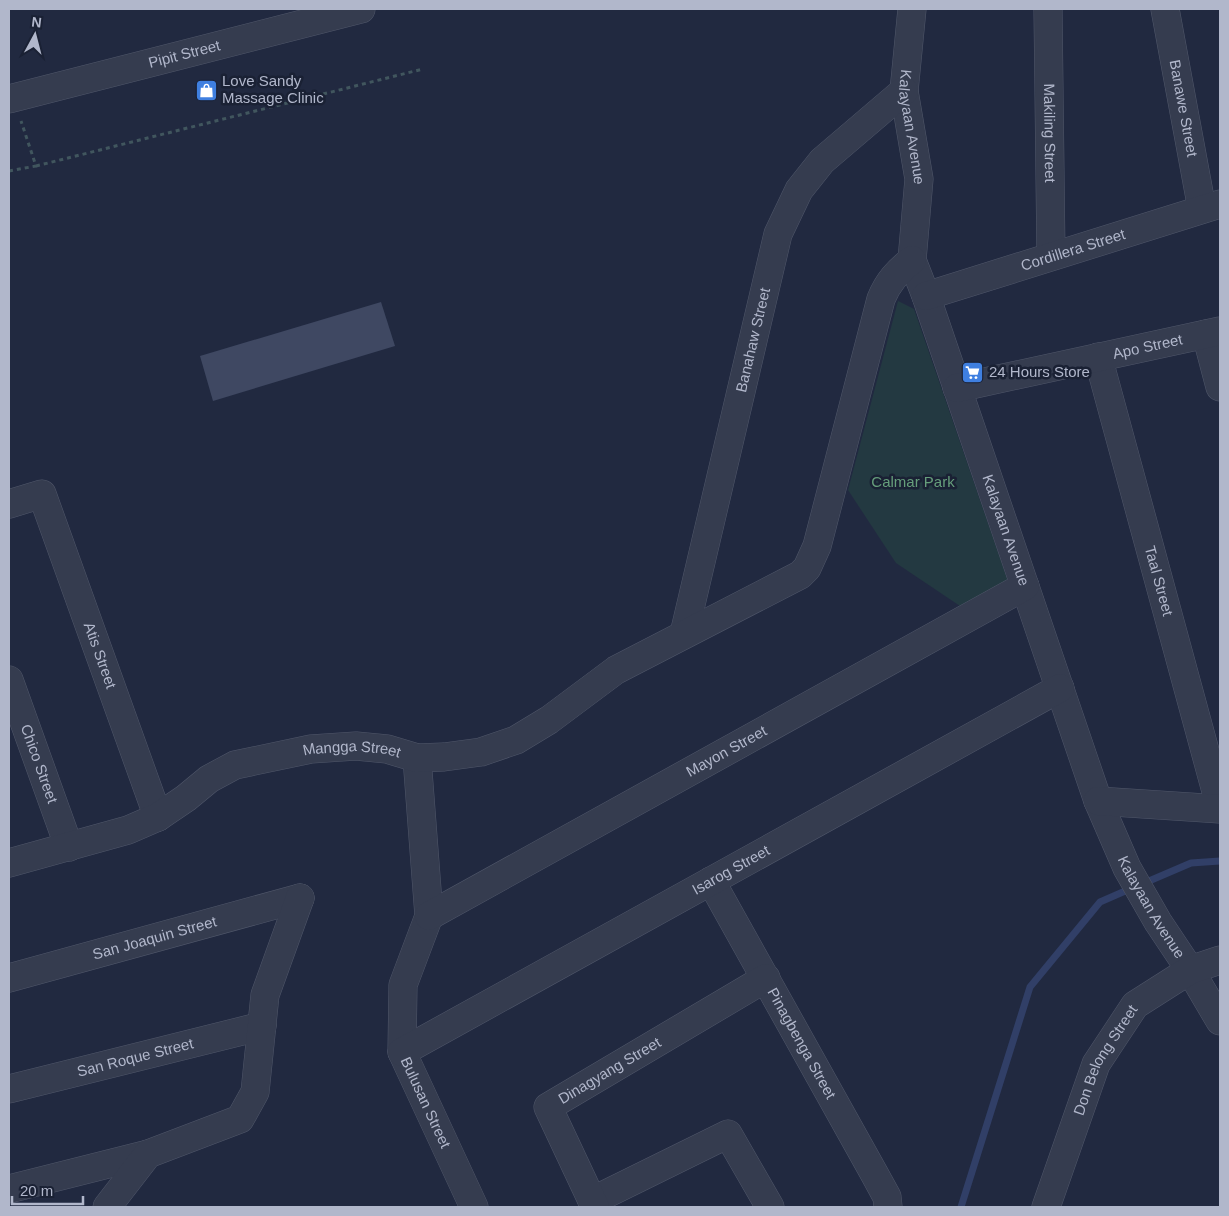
<svg xmlns="http://www.w3.org/2000/svg" width="1229" height="1216" font-family="Arial,sans-serif">
<style>
.green{fill:#233941}
.lines{fill:none;stroke-linecap:round;stroke-linejoin:round}
.stream{stroke:#313f67;stroke-width:7}
.building{fill:#3f4862}
.minor-casing{stroke:#50576a;stroke-width:29}
.path{stroke:#41565e;stroke-width:3;stroke-dasharray:4 4;stroke-linecap:butt}
.minor{stroke:#353c4f;stroke-width:28}
.labels{text-anchor:middle;stroke-width:5;stroke-linejoin:round;paint-order:stroke}
.street-label{font-size:15px;fill:#b1b7cb;stroke:#1a2134}
.poi-label{font-size:15px;fill:#b1b7cb;stroke:#1a2134;text-anchor:start}
.park-label{font-size:15px;fill:#669e7b;stroke:#1a2134}
</style>
<rect width="100%" height="100%" fill="#212940"/>
<path class="green" d="M898,301L914,309L1008,581L963,608L896,563L848,490Z"/>
<g class="lines">
<g class="stream">
<path d="M1142,884L1191,863L1220,861"/>
<path d="M961,1207L1030,987L1100,902L1132,888"/>
</g>
</g>
<path class="building" d="M381,302L395,346L213,401L200,356Z"/>
<g class="lines">
<defs>
<g id="minor">
<path id="s1" d="M912,9L904,91L919,179L912,260L926,296L1098,801L1127,868L1158,922L1190,970L1220,1021"/>
<path id="s2" d="M1048,9L1051,256"/>
<path id="s3" d="M1165,9L1202,209"/>
<path id="s4" d="M9,99L361,9"/>
<path id="s5" d="M926,296L1220,204"/>
<path d="M1206,334L1220,387"/>
<path id="s6" d="M1098,357L1220,806"/>
<path id="s7" d="M957,388L1220,331"/>
<path id="s8" d="M9,504L42,494L158,817"/>
<path id="s9" d="M684,634L778,234L799,190L822,161L904,91"/>
<path id="s10" d="M9,680L69,847"/>
<path id="s11" d="M417,758L429,916L403,985L402,1052L474,1207"/>
<path d="M1098,801L1220,809"/>
<path id="s12" d="M9,863L128,830L158,817L186,798L209,779L235,765L311,749L356,746L387,749L417,758L444,757L481,752L516,740L549,720L616,670L800,575L807,568L817,546L881,299C888,282 897,272 912,260"/>
<path id="s13" d="M711,881L875,1175L887,1197L888,1207"/>
<path id="s14" d="M429,916L1025,586"/>
<path id="s15" d="M9,978L300,898"/>
<path id="s16" d="M402,1052L1060,688"/>
<path id="s17" d="M9,1089L262,1026"/>
<path d="M9,1189L148,1154"/>
<path d="M592,1201L728,1134L770,1207"/>
<path d="M107,1207L148,1154L240,1119L255,1092L265,995L300,898"/>
<path id="s18" d="M595,1207L548,1107L766,978"/>
<path id="s19" d="M1046,1207L1096,1064L1135,1005L1190,970L1220,960"/>
</g>
</defs>
<use href="#minor" class="minor-casing"/>
<g class="path">
<path d="M36,166L423,69"/>
<path d="M9,171L36,166L21,121"/>
</g>
<use href="#minor" class="minor"/>
</g>
<defs>
<symbol id="shop-square" viewBox="-11 -11 22 22"><rect x="-9" y="-9" width="18" height="18" rx="4" fill="#3f7fe0" stroke="#1a2134"/><path d="M-5-2.5h2.3a2.7 3.5 0 0 1 5.4 0H5L5.5 6h-11ZM-1.5-2.5h3a1.5 2.3 0 0 0-3 0Z" fill="#fff"/></symbol>
<symbol id="supermarket-square" viewBox="-11 -11 22 22"><rect x="-9" y="-9" width="18" height="18" rx="4" fill="#3f7fe0" stroke="#1a2134"/><path d="M-6-5.5h2.5l.6 2H6L4.5 2H-2.5L-4.4-4H-6ZM-1.5 3.2a1.3 1.3 0 1 0 .1 0ZM3 3.2a1.3 1.3 0 1 0 .1 0Z" fill="#fff"/></symbol>
</defs>
<g fill-rule="evenodd">
<use href="#shop-square" x="194" y="78" width="25" height="25"/>
<use href="#supermarket-square" x="960" y="360" width="25" height="25"/>
</g>
<g class="labels">
<g class="street-label">
<text dy="5" stroke="none"><textPath href="#s4" startOffset="181">Pipit Street</textPath></text>
<text dy="5" stroke="none"><textPath href="#s3" startOffset="101">Banawe Street</textPath></text>
<text dy="5" stroke="none"><textPath href="#s1" startOffset="119">Kalayaan Avenue</textPath></text>
<text dy="5" stroke="none"><textPath href="#s2" startOffset="124">Makiling Street</textPath></text>
<text dy="5" stroke="none"><textPath href="#s5" startOffset="154">Cordillera Street</textPath></text>
<text dy="5" stroke="none"><textPath href="#s9" startOffset="302">Banahaw Street</textPath></text>
<text dy="5" stroke="none"><textPath href="#s7" startOffset="195">Apo Street</textPath></text>
<text dy="5" stroke="none"><textPath href="#s1" startOffset="539">Kalayaan Avenue</textPath></text>
<text dy="5" stroke="none"><textPath href="#s6" startOffset="232">Taal Street</textPath></text>
<text dy="5" stroke="none"><textPath href="#s8" startOffset="206">Atis Street</textPath></text>
<text dy="5" stroke="none"><textPath href="#s14" startOffset="340">Mayon Street</textPath></text>
<text dy="5" stroke="none"><textPath href="#s12" startOffset="368">Mangga Street</textPath></text>
<text dy="5" stroke="none"><textPath href="#s10" startOffset="89">Chico Street</textPath></text>
<text dy="5" stroke="none"><textPath href="#s16" startOffset="376">Isarog Street</textPath></text>
<text dy="5" stroke="none"><textPath href="#s1" startOffset="944">Kalayaan Avenue</textPath></text>
<text dy="5" stroke="none"><textPath href="#s15" startOffset="151">San Joaquin Street</textPath></text>
<text dy="5" stroke="none"><textPath href="#s13" startOffset="186">Pinagbenga Street</textPath></text>
<text dy="5" stroke="none"><textPath href="#s17" startOffset="130">San Roque Street</textPath></text>
<text dy="5" stroke="none"><textPath href="#s19" startOffset="159">Don Belong Street</textPath></text>
<text dy="5" stroke="none"><textPath href="#s18" startOffset="182">Dinagyang Street</textPath></text>
<text dy="5" stroke="none"><textPath href="#s11" startOffset="355">Bulusan Street</textPath></text>
</g>
<g class="poi-label">
<text x="222" y="86">Love Sandy<tspan x="222" dy="17">Massage Clinic</tspan></text>
<text x="989" y="377">24 Hours Store</text>
</g>
<g class="park-label">
<text x="913" y="487">Calmar Park</text>
</g>
</g>
<rect width="1229" height="1216" fill="none" stroke="#b1b7cb" stroke-width="20"/>
<g transform="translate(35 35) rotate(7)" stroke="#1a2134" stroke-width="4" paint-order="stroke">
<path d="M0-4L9 19L0 12L-9 19Z" fill="#b1b7cb"/>
<text y="-8" font-size="14" font-weight="bold" text-anchor="middle" fill="#b1b7cb">N</text>
</g>
<path d="M12 1196v8h71v-8" fill="none" stroke="#b1b7cb" stroke-width="2.5"/>
<text x="20" y="1196" font-size="15" fill="#b1b7cb" stroke="#1a2134" stroke-width="4" paint-order="stroke">20 m</text>
</svg>
